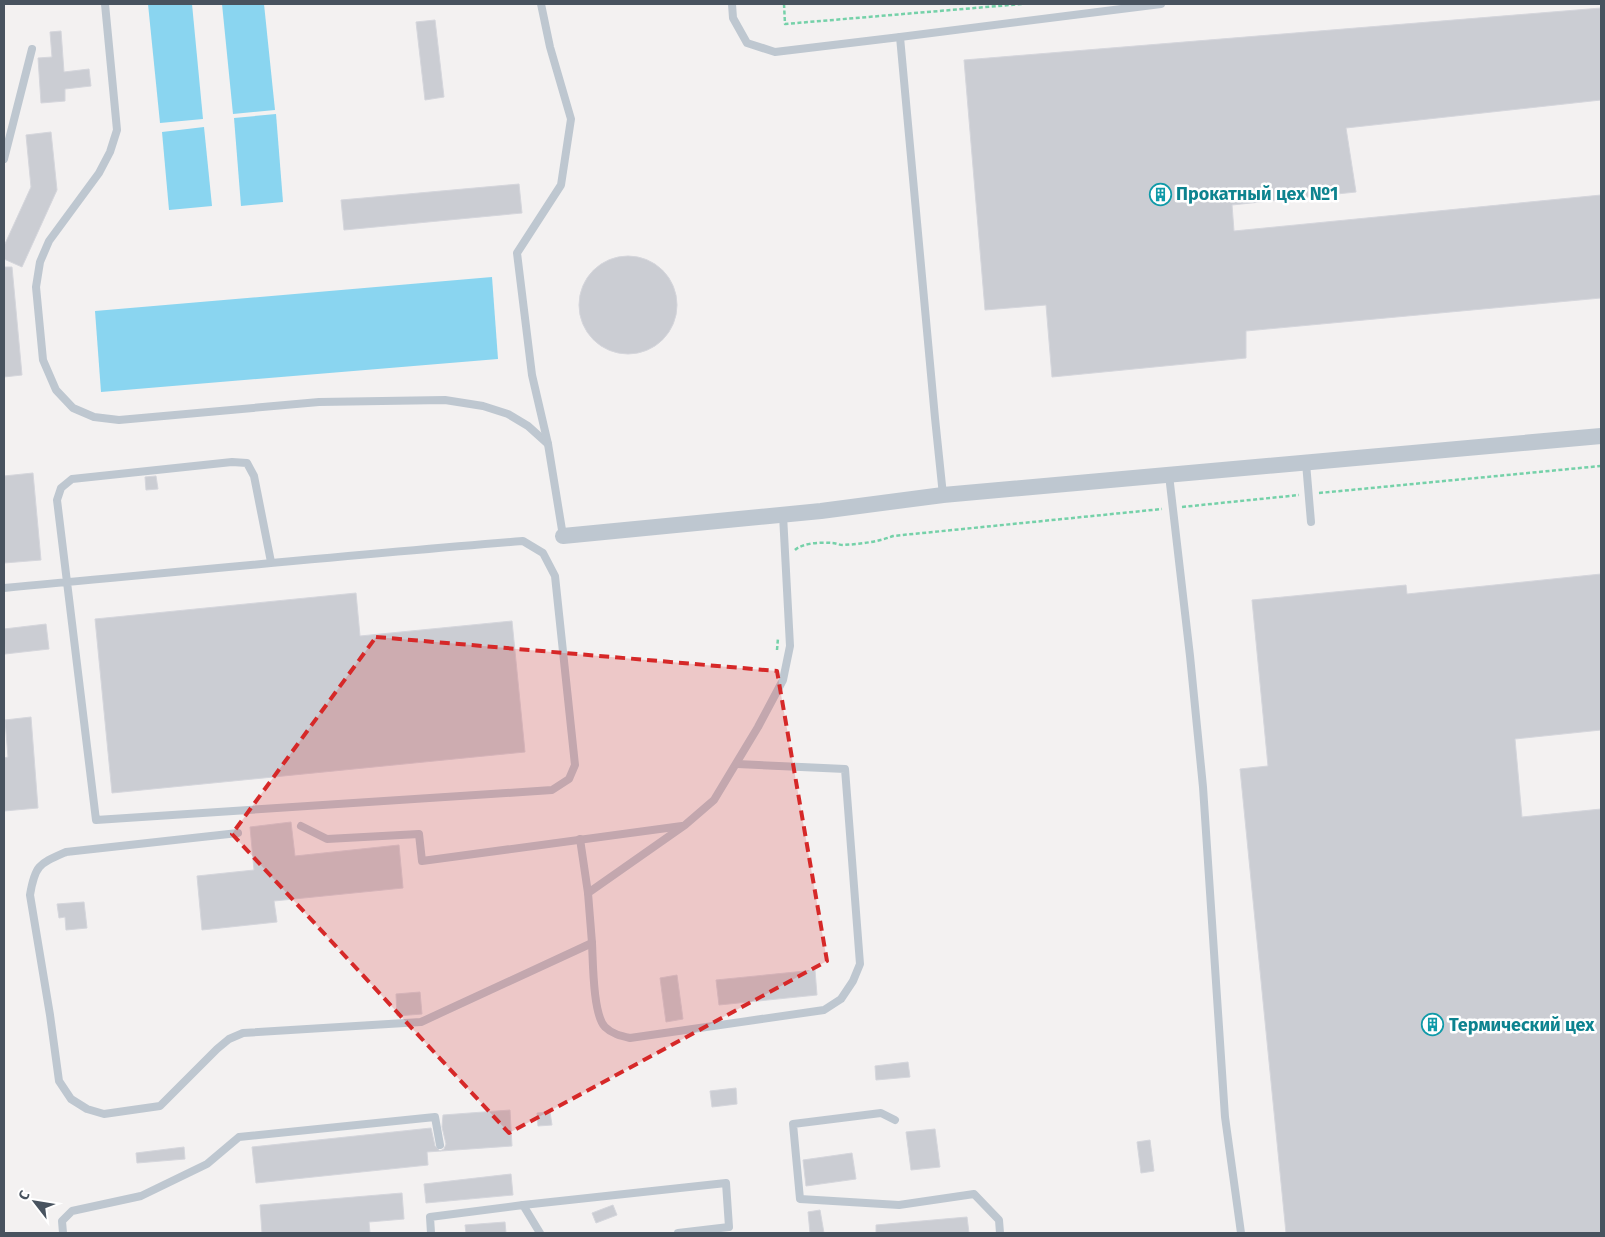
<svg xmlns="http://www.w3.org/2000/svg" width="1605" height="1237" font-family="'Fira Sans',sans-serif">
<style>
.water{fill:#8ad5f0}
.building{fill:#cbcdd3;stroke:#d5d6dc}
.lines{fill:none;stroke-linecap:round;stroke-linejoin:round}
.path{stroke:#75d1a9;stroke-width:2.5;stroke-dasharray:4 2.5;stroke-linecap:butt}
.service{stroke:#bec7d0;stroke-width:8}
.minor{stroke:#bec7d0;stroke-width:16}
.marked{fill:#d62828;fill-opacity:0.2;stroke:#d62828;stroke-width:4;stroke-dasharray:10 6;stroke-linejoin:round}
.labels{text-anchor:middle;stroke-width:5;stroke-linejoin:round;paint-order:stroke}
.culture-label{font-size:18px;font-weight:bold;fill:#0d838f;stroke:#fff;text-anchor:start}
</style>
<rect width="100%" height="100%" fill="#f3f1f1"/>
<g class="water">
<path d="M148,4H192L203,119L160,123Z"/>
<path d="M222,4H264L275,110L233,114Z"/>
<path d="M276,114L283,202L241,206L234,118Z"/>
<path d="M204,127L212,206L169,210L162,132Z"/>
<path d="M492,277L498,359L101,392L95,311Z"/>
</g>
<g class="building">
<path d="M1601,8V100L1346,128L1356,192L1232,205L1234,231L1601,195V298L1246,331V358L1052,377L1046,305L985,310L964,60Z"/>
<path d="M435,20L444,97L425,100L416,22Z"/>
<path d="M61,31L64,72L89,69L91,86L65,89V101L41,103L38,58L52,57L50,32Z"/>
<path d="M51,132L57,190L22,267L4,259V246L31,187L26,135Z"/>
<path d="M519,184L522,213L344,230L341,200Z"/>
<circle cx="628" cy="305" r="49"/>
<path d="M4,267H12L22,375L4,377Z"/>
<path d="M33,473L41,560L4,563V476Z"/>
<path d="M156,476L158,489L146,490L145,477Z"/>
<path d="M1601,574V730L1515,739L1522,817L1601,809V1233H1286L1240,769L1268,766L1252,600L1406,585L1407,594Z"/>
<path d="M356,593L360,636L512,621L525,752L112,793L95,619Z"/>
<path d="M46,624L49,649L5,654L4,629Z"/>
<path d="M31,717L38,808L4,811V758L8,757L5,720Z"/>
<path d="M291,822L295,856L399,845L403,888L274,901L277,922L202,930L197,876L254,870L250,827Z"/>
<path d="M84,902L87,928L66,930L65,917L59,918L57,904Z"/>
<path d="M815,970L817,995L719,1005L716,980Z"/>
<path d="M677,975L683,1019L666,1022L660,978Z"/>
<path d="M420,992L422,1014L397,1016L396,994Z"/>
<path d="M908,1062L910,1077L876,1080L875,1066Z"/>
<path d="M736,1088L737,1104L712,1107L710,1091Z"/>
<path d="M510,1110L512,1146L427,1152L428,1165L256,1183L252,1147L431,1128L435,1146L440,1151L444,1149L446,1144L442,1127L443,1115Z"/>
<path d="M550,1112L552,1125L538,1126L537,1113Z"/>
<path d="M935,1129L940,1167L911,1170L906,1132Z"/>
<path d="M1150,1140L1154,1171L1141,1173L1137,1142Z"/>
<path d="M184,1147L185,1159L137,1163L136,1153Z"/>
<path d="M852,1153L856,1179L806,1186L803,1160Z"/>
<path d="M511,1174L513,1195L426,1203L424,1184Z"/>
<path d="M402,1193L404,1219L369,1222L370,1233H262L260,1205Z"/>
<path d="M613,1205L617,1215L596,1223L592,1213Z"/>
<path d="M820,1210L824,1233H810L808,1212Z"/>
<path d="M967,1217L969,1233H876V1225Z"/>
<path d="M505,1222L506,1233H466L465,1225Z"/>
</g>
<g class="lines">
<g class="path">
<path d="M784,4L785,24L1022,4"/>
<path d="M1319,493L1601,466"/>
<path d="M1182,507L1299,495"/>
<path d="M795,550C802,543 821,542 832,543C836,543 839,545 843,545C860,544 878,542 893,536L1162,509"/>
<path d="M777,650L778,638"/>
</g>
<g class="service">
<path d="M105,4L117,130L110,152L99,173L49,241L40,262L36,287L43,360L56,390L73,408L94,417L119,420L319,402L445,400L483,406L508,414L528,426L548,444L563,536"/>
<path d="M541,4L550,47L571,119L561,185L517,253L532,375L548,444"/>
<path d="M732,4L733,18L747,43L775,52L900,37L935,418L943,495"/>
<path d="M900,37L1161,4"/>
<path d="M4,159L32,49"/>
<path d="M1306,463L1311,522"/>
<path d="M1169,475L1190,656L1203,787L1225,1117L1241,1233"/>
<path d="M4,588C177,572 350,555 523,541L543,553L555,576L575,765L569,779L552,790L96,820L57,500L61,488L72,479L232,462L247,463L254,476L271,562"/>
<path d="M301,826L327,839L419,834L422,861L682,826"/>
<path d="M238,833L66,852C39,864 35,865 30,895L50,1015L59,1081L71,1099L87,1109L104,1114L160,1106L217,1049L229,1039L243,1033L421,1022L592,943L588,893L685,825L714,800L758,727L783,680L790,646L783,515"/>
<path d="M580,839L588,893"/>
<path d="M592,943C593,962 593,1015 605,1027C612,1034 621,1036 630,1038L824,1010L841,999L853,981L860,964L845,769L737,764"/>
<path d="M895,1120L881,1113L793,1124L800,1199L899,1205L974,1194L999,1220L1000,1233"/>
<path d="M523,1205L726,1183L729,1227L678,1233"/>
<path d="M63,1233L62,1221L72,1211L141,1196L207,1164L239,1137L435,1117L440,1145"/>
<path d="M431,1233L430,1217L523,1205L540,1233"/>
</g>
<path class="minor" d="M563,536L821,511L943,495L1601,436"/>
</g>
<path class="marked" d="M376,637L777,671L827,961L509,1133L232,834Z"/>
<defs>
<symbol id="building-ring" viewBox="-11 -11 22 22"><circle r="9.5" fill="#fff" stroke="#0f9aa8" stroke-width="1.5"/><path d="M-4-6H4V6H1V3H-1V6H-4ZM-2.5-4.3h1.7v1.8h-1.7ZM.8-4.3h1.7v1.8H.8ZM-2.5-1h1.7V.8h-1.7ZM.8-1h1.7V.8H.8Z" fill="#0f9aa8"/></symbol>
</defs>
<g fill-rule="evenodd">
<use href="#building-ring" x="1148" y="182" width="25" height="25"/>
<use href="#building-ring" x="1420" y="1012" width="25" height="25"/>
</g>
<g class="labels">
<g class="culture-label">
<text x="1176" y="200">Прокатный цех №1</text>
<text x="1449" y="1031">Термический цех</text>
</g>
</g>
<rect width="1605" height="1237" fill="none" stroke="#48535f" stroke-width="10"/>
<g transform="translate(35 1202) rotate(301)" stroke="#ffffff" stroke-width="4" paint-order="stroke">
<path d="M0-4L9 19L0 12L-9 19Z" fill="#48535f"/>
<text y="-8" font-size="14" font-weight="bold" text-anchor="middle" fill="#48535f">С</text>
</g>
</svg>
